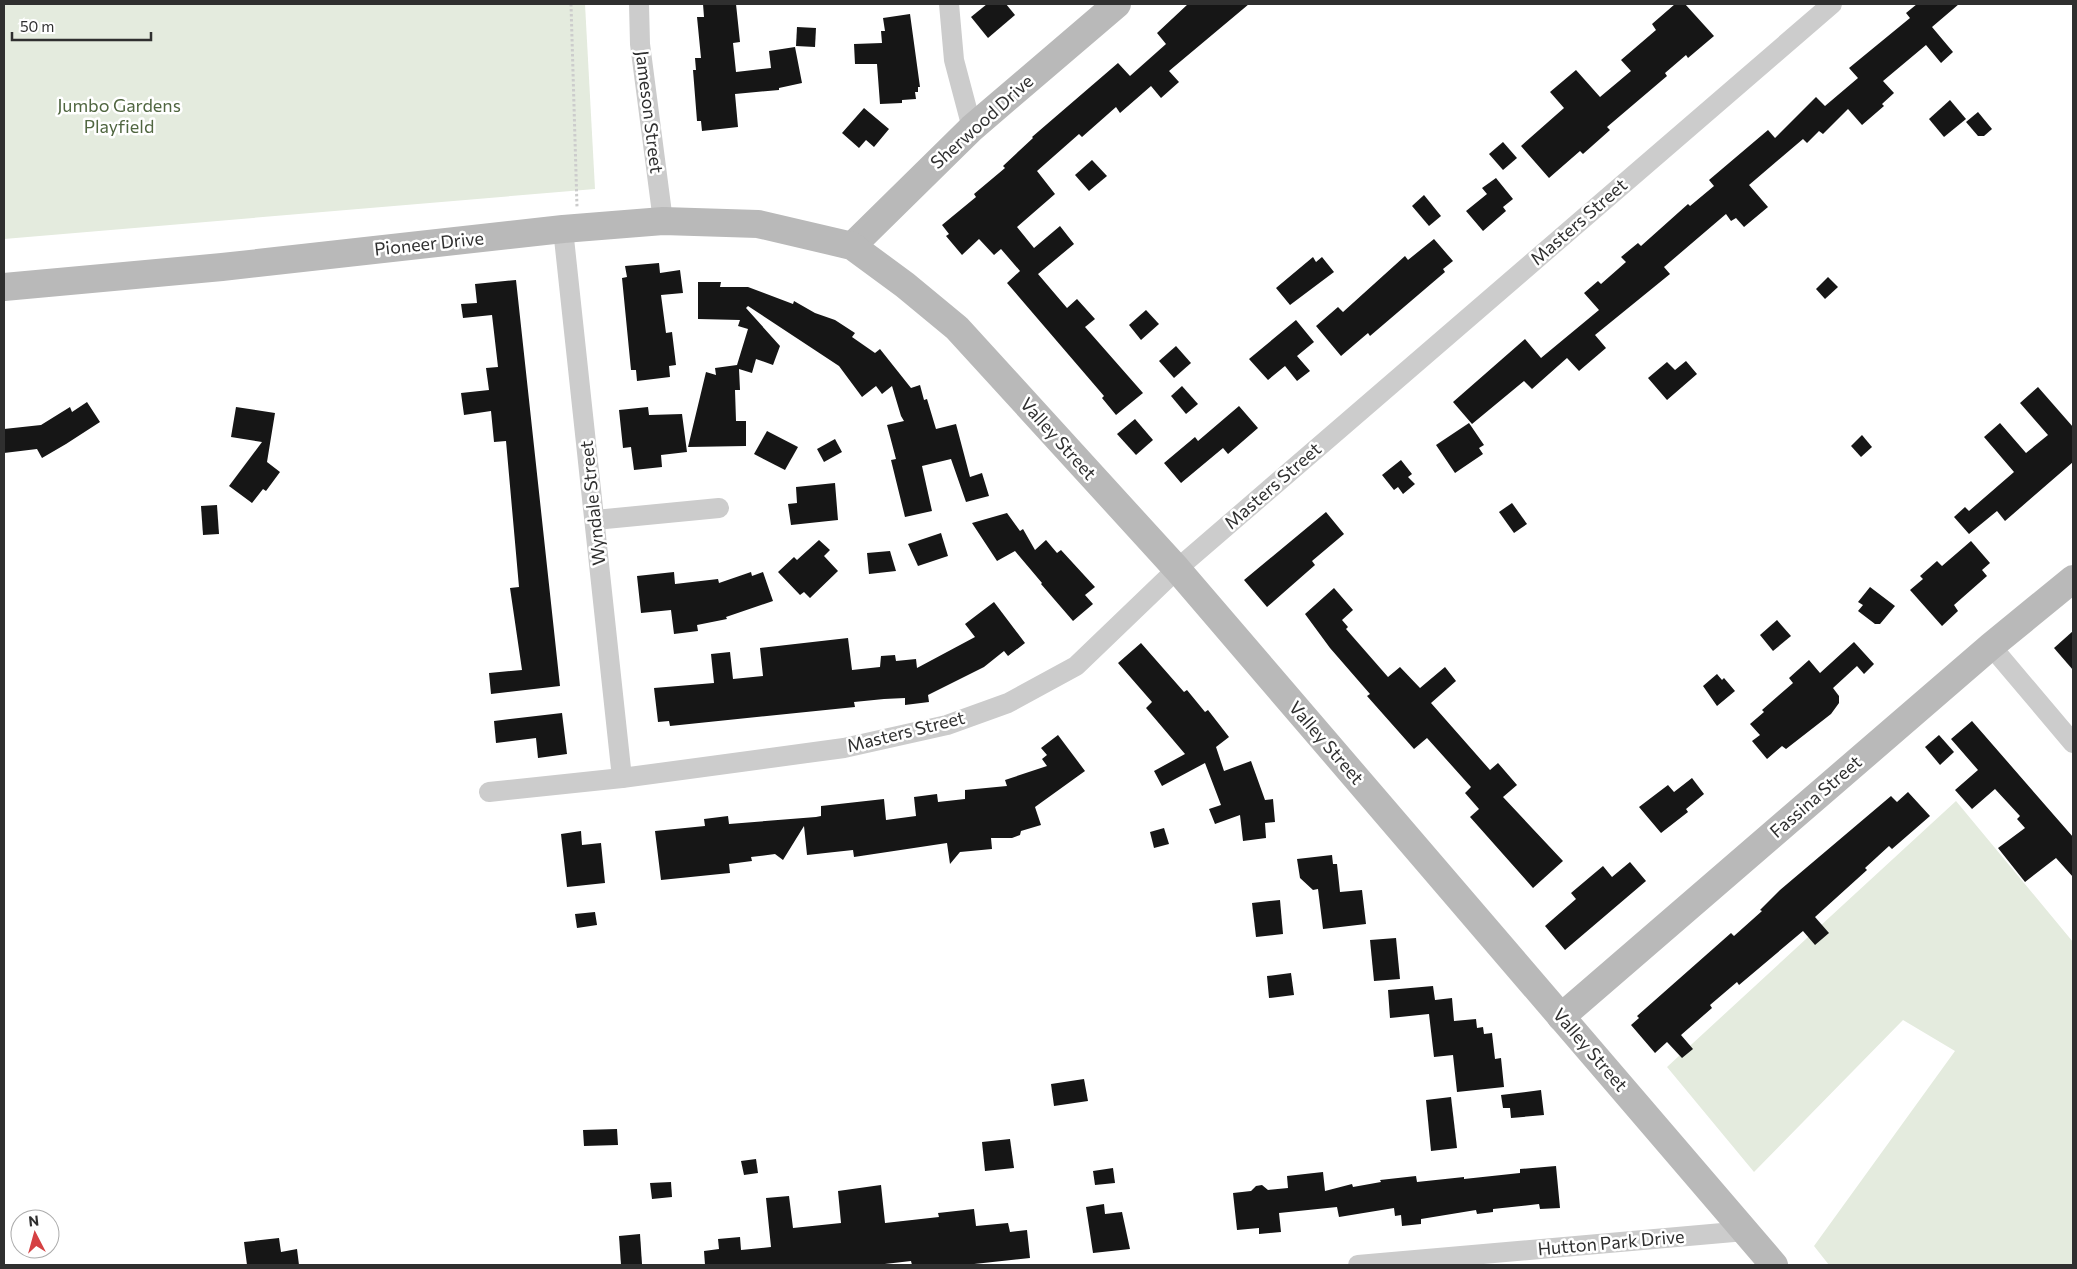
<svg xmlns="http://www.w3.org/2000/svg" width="2077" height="1269" font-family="Commissioner,sans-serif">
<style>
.green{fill:#e4ebde}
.building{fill:#161616}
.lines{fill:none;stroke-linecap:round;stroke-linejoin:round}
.path{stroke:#ccc;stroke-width:3;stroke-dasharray:2.5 2.5;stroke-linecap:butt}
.street{stroke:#ccc;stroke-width:20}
.secondary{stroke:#b9b9b9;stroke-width:28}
.labels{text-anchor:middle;stroke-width:5;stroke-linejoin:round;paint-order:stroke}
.park-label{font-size:18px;fill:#506640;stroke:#fff}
.street-label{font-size:18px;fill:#2f2f2f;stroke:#fff}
</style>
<rect width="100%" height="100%" fill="#fff"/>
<g class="green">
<path d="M4,4H585L595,189L4,239Z"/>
<path d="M1956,801L2073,942V1265H1829L1814,1246L1955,1051L1903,1020L1754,1172L1667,1067Z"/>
</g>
<g class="building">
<path d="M703,4H736L740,42L733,43L736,72L771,68L769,51L795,47L802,83L779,88V90L735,94L738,127L702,131L701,121H697L693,70H696L695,58H701L697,17H704Z"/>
<path d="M987,4H1006L1015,15L988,38L971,17Z"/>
<path d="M1188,4H1249L1169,71L1179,82L1161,98L1151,86L1120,113L1116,107L1082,137L1079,134L1037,171L1055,194L1017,227L1034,248L1060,226L1074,244L1038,274L1067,308L1077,299L1095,319L1085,327L1143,393L1116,415L1102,398L1104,396L1007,283L1020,271L1001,249L994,255L979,239L962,255L946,236L949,234L942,225L976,197L974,194L1005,168L1003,166L1033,138L1032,137L1118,63L1130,76L1166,44L1157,33Z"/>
<path d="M1675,4H1685L1714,36L1688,58L1686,55L1665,73L1667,76L1607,127L1610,130L1583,154L1580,151L1549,178L1521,146L1564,108L1550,92L1576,70L1600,97L1631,71L1621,60L1656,30L1652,24Z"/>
<path d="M1917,4H1959L1932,27L1953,52L1941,63L1926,45L1883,81L1894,93L1882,104L1884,106L1862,125L1848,109L1823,134L1819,131L1807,143L1803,139L1749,185L1768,207L1744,227L1736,218L1731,221L1726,214L1664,267L1670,274L1595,335L1606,348L1579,371L1567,358L1532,389L1524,381L1472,424L1453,402L1525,339L1541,358L1599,310L1584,293L1598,281L1601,284L1626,262L1621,257L1638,243L1641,246L1688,204L1690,206L1714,186L1709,180L1768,130L1775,138L1816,97L1825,106L1858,78L1849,68L1910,18L1906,13Z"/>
<path d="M910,14L920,87H918V92H915L916,99L902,100V103L880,104L877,64H855L854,44L882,43L881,31H885L883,18Z"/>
<path d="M797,27L816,28L815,47L796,46Z"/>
<path d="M1950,100L1966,119L1944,137L1929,119Z"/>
<path d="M864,108L889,129L874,147L866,140L859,148L842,133Z"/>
<path d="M1978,112L1992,129L1984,136H1978L1966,122Z"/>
<path d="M1503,142L1517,158L1503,170L1489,154Z"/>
<path d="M1092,160L1107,176L1089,191L1075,175Z"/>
<path d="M1496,178L1513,199L1503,207L1506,211L1483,231L1466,211L1487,194L1482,188Z"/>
<path d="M1424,195L1441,216L1429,226L1412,206Z"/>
<path d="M1434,239L1453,261L1443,269L1445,272L1370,336L1368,333L1341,356L1316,326L1338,307L1343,312L1405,256L1408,260Z"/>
<path d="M1313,257L1316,262L1322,257L1334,272L1290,305L1276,288Z"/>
<path d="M659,263L660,273L680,270L683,293L661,295L666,333L672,332L676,365L669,366L670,377L637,381L636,370H631L622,278L627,277L625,266Z"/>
<path d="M1828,277L1838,287L1825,299L1816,289Z"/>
<path d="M516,280L560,686L491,694L489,673L522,670L510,588L519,587L506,441L494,442L491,411L464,415L461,393L489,390L486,368L498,367L492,315L463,318L461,304L477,303L475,284Z"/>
<path d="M698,282H721L720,287H748L793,304L794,301L815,313L835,320L855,333L852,337L875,353L880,349L911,388L920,385L924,400L927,399L936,429L956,424L970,477L982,473L989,496L966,502L951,459L922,466L932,511L905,517L891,460L896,459L887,425L904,421L901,416L892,386L882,394L876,386L862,397L839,366L748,306L746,308L780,346L773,365L756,359L752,373L739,369L740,390H735L736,421H746V446L688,447L706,372L716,375L715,368L737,365L748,329L738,326L740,320L698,319Z"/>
<path d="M1146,310L1159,324L1141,340L1129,325Z"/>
<path d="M1296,320L1314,342L1297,356L1310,371L1297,381L1285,366L1268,380L1249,359Z"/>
<path d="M1176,346L1191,363L1174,378L1159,361Z"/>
<path d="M1686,361L1697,374L1667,400L1648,378L1667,362L1675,370Z"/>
<path d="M1182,386L1198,404L1186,414L1171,396Z"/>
<path d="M2038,387L2073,427V462L2005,521L1997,511L1969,534L1954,517L1965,507L1969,511L2014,472L1984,437L2000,423L2026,453L2048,435L2020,403Z"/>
<path d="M87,402L100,422L66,444L42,458L37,449L4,453V429L41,425L70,407L72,412Z"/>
<path d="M1239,406L1258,428L1228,454L1223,448L1181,483L1164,463L1195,437L1198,441Z"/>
<path d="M236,407L275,413L267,462L280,472L266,491L263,489L252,503L229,486L262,442L231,437Z"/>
<path d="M648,407L649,415L682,414L687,452L661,455L662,467L634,470L631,447L623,448L619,410Z"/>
<path d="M1135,419L1153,440L1136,455L1117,434Z"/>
<path d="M1469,423L1484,445L1479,448L1483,454L1455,473L1436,445Z"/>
<path d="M767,431L798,447L785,470L754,454Z"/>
<path d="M1862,435L1872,447L1861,457L1851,446Z"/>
<path d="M835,439L842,452L824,462L817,449Z"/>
<path d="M1401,460L1412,474L1408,477L1415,484L1403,494L1398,487L1394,490L1382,475Z"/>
<path d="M835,483L838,520L791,525L788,504L797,503L796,487Z"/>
<path d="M1512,503L1527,524L1514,533L1499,512Z"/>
<path d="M217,505L219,534L203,535L201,506Z"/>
<path d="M1326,512L1344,534L1312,561L1315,565L1267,607L1244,580Z"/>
<path d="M1007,513L1020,531L1023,529L1035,550L1046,540L1057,553L1061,550L1095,587L1085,595L1093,604L1073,621L1041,584L1042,583L1015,551L997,561L972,523Z"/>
<path d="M941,533L948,556L918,566L908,544Z"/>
<path d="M819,540L830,550L824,556L838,571L810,598L804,592L800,595L778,572L794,557L797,560Z"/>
<path d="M1971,541L1990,563L1982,570L1987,576L1954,605L1958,611L1942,626L1910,590L1923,579L1920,576L1937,561L1942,566Z"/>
<path d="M890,551L896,571L869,574L867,553Z"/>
<path d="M674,572L675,584L718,579L719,583L751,572L752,576L763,572L773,601L726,617L727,619L697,625L698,631L674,634L671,610L641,613L637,576Z"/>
<path d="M1870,587L1895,606L1880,624H1875L1858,611L1863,605L1858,602Z"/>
<path d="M1334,588L1353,610L1342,620L1348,627L1346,629L1388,677L1400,667L1420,688L1445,667L1456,681L1431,703L1490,770L1498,763L1517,785L1503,797L1563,861L1533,888L1470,817L1479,809L1465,793L1471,787L1427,738L1414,749L1367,696L1370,694L1330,648L1305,614Z"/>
<path d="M994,602L1025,643L1008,656L1004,651L984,667L928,695L929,702L905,705V698L884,699L854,702L855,707L670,726L669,721L658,722L654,688L714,683L711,654L730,652L733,679L763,676L760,648L848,638L852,670L880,667L881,656L895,655L896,661L916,659L917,668L975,637L965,624Z"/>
<path d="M1777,620L1791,636L1773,651L1760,635Z"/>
<path d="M2073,631V670L2054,648Z"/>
<path d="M1854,642L1874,664L1864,674L1857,666L1833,688L1839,696V703L1831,714L1786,749L1782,746L1767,759L1752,741L1760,735L1750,724L1764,712L1762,710L1793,683L1789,678L1809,660L1820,673Z"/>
<path d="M1141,643L1184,692L1187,690L1205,712L1208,710L1229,737L1216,747L1224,771L1251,761L1265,800L1273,799L1275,822L1265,823L1266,838L1243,841L1240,815L1215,824L1209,809L1221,805L1205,763L1162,786L1154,771L1185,754L1146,708L1152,702L1118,663Z"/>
<path d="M1717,674L1722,680L1724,678L1735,691L1717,706L1703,686Z"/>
<path d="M562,713L567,754L538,758L536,738L496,743L494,721Z"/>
<path d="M1972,721L2073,837V877L2056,858L2025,882L1998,848L2025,828L2017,819L2020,816L1995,789L1972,809L1955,790L1978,770L1951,739Z"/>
<path d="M1058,735L1085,771L1035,807L1041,825L1021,831L1020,835L1012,838H991L992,849L960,852L950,864L947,843L854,857L853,850L807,855L804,826L783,860L775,854L751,857L752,861L729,864L730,873L661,880L655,831L705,826L704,819L728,816L729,824L816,817L821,816V806L884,799L886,820L916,816L914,797L937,794L938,802L965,799V790L1007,786L1005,780L1047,766L1042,759L1047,755L1041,748Z"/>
<path d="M1939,735L1954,752L1940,765L1925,747Z"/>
<path d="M1692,778L1704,794L1686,809L1688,812L1661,833L1639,807L1668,785L1674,792Z"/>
<path d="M1908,792L1930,816L1892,849L1889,846L1865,868L1867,870L1815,917L1829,933L1815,945L1803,931L1739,985L1737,982L1710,1005L1712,1008L1681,1035L1693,1049L1682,1058L1667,1042L1655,1053L1631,1025L1639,1018L1637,1016L1731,933L1734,936L1762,911L1760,910L1780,890L1891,796L1897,802Z"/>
<path d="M1164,828L1169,844L1154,848L1150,832Z"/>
<path d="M581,831L582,845L601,843L605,883L567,887L561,834Z"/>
<path d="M1332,855L1333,864H1337L1340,892L1362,890L1366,924L1323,929L1318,889L1313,890L1300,878L1297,859Z"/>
<path d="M1630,862L1646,881L1565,950L1545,926L1576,899L1571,893L1603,866L1612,877Z"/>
<path d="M1280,900L1283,934L1256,937L1252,903Z"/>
<path d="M595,912L597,925L577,928L575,914Z"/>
<path d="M1396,938L1400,979L1374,981L1370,940Z"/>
<path d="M1291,973L1294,995L1269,998L1267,976Z"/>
<path d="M1433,986L1435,1000L1452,998L1454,1021L1476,1019L1477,1028L1483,1027L1484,1034L1492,1033L1495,1059L1501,1058L1504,1087L1457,1092L1453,1055L1434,1057L1429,1014L1390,1018L1388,990Z"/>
<path d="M1084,1079L1088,1101L1054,1106L1051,1084Z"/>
<path d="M1541,1090L1544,1115L1511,1118L1510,1108H1503L1501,1095Z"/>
<path d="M1451,1097L1457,1148L1431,1151L1426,1100Z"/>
<path d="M617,1129L618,1145L584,1146L583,1130Z"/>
<path d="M1010,1139L1014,1168L985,1171L982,1142Z"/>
<path d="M756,1159L758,1173L744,1175L741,1161Z"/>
<path d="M1556,1166L1560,1208L1540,1209L1539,1204L1493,1209V1212L1477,1214L1476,1210L1421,1219V1224L1402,1226L1401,1215L1395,1216L1394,1208L1339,1217L1337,1207L1279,1213L1281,1232L1259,1234V1228L1237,1230L1233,1193L1251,1191L1256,1186L1262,1185L1268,1190L1288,1188L1287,1176L1323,1172L1325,1191L1352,1184L1353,1187L1381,1182L1380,1180L1416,1176L1417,1182L1464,1177V1179L1520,1173V1169Z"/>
<path d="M1113,1168L1115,1183L1095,1185L1093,1171Z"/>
<path d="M671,1182L672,1197L652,1199L650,1183Z"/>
<path d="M881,1185L885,1223L939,1217L938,1213L974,1209L976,1226L1008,1223L1010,1232L1027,1230L1030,1258L965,1265H912L911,1261L876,1265H705L704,1251L719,1249L718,1239L740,1237L741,1250L771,1247L766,1198L789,1196L793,1228L841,1223L838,1191Z"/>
<path d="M1104,1204L1105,1214L1122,1212L1130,1249L1093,1253L1086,1207Z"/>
<path d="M640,1234L642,1264L621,1265L619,1236Z"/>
<path d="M279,1238L281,1252L297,1249L299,1265H247L244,1242Z"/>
</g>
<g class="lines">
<path class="path" d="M571,4L577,207"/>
<g class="street">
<path d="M639,4L640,44L663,221"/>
<path d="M949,4L954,60L972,128"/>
<path d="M563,229L622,778"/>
<path d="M595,520L719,508"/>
<path d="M1991,646L2073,743"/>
<path d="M489,792L622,778L844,748L947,725L1008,703L1076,666L1177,569L1832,4"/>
<path d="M1358,1265L1745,1231"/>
</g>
<g class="secondary">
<path d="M852,246L972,128L1117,4"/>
<path d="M4,287L222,267L563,229L663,221L758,224L852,246L905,285L957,328L1177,569L1774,1265"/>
<path d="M1561,1017L1991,646L2073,579"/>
</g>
</g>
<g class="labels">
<g class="park-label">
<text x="119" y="112">Jumbo Gardens<tspan x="119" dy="21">Playfield</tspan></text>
</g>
<g class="street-label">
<text transform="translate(649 112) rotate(83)" y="6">Jameson Street</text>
<text transform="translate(982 122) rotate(-42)" y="6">Sherwood Drive</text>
<text transform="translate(1579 222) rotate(-41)" y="6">Masters Street</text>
<text transform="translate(429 244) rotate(-6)" y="6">Pioneer Drive</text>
<text transform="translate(1058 439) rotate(48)" y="6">Valley Street</text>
<text transform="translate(1273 486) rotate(-41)" y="6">Masters Street</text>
<text transform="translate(593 503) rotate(-96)" y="6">Wyndale Street</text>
<text transform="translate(906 732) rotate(-14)" y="6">Masters Street</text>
<text transform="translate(1326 743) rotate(49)" y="6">Valley Street</text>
<text transform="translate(1816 797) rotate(-41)" y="6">Fassina Street</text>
<text transform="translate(1590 1050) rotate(49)" y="6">Valley Street</text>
<text transform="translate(1611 1243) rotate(-5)" y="6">Hutton Park Drive</text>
</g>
</g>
<rect width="2077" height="1269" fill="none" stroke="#2f2f2f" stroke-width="10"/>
<g transform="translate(35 1234) rotate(354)"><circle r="24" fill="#ffffff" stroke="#acacac"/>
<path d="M0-4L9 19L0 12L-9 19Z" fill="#d54143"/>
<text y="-8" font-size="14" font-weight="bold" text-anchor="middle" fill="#2f2f2f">N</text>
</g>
<path d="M12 32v8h139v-8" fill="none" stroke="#2f2f2f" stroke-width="2.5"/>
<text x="20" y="32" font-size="15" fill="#2f2f2f" stroke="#ffffff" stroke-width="4" paint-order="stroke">50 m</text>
</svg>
